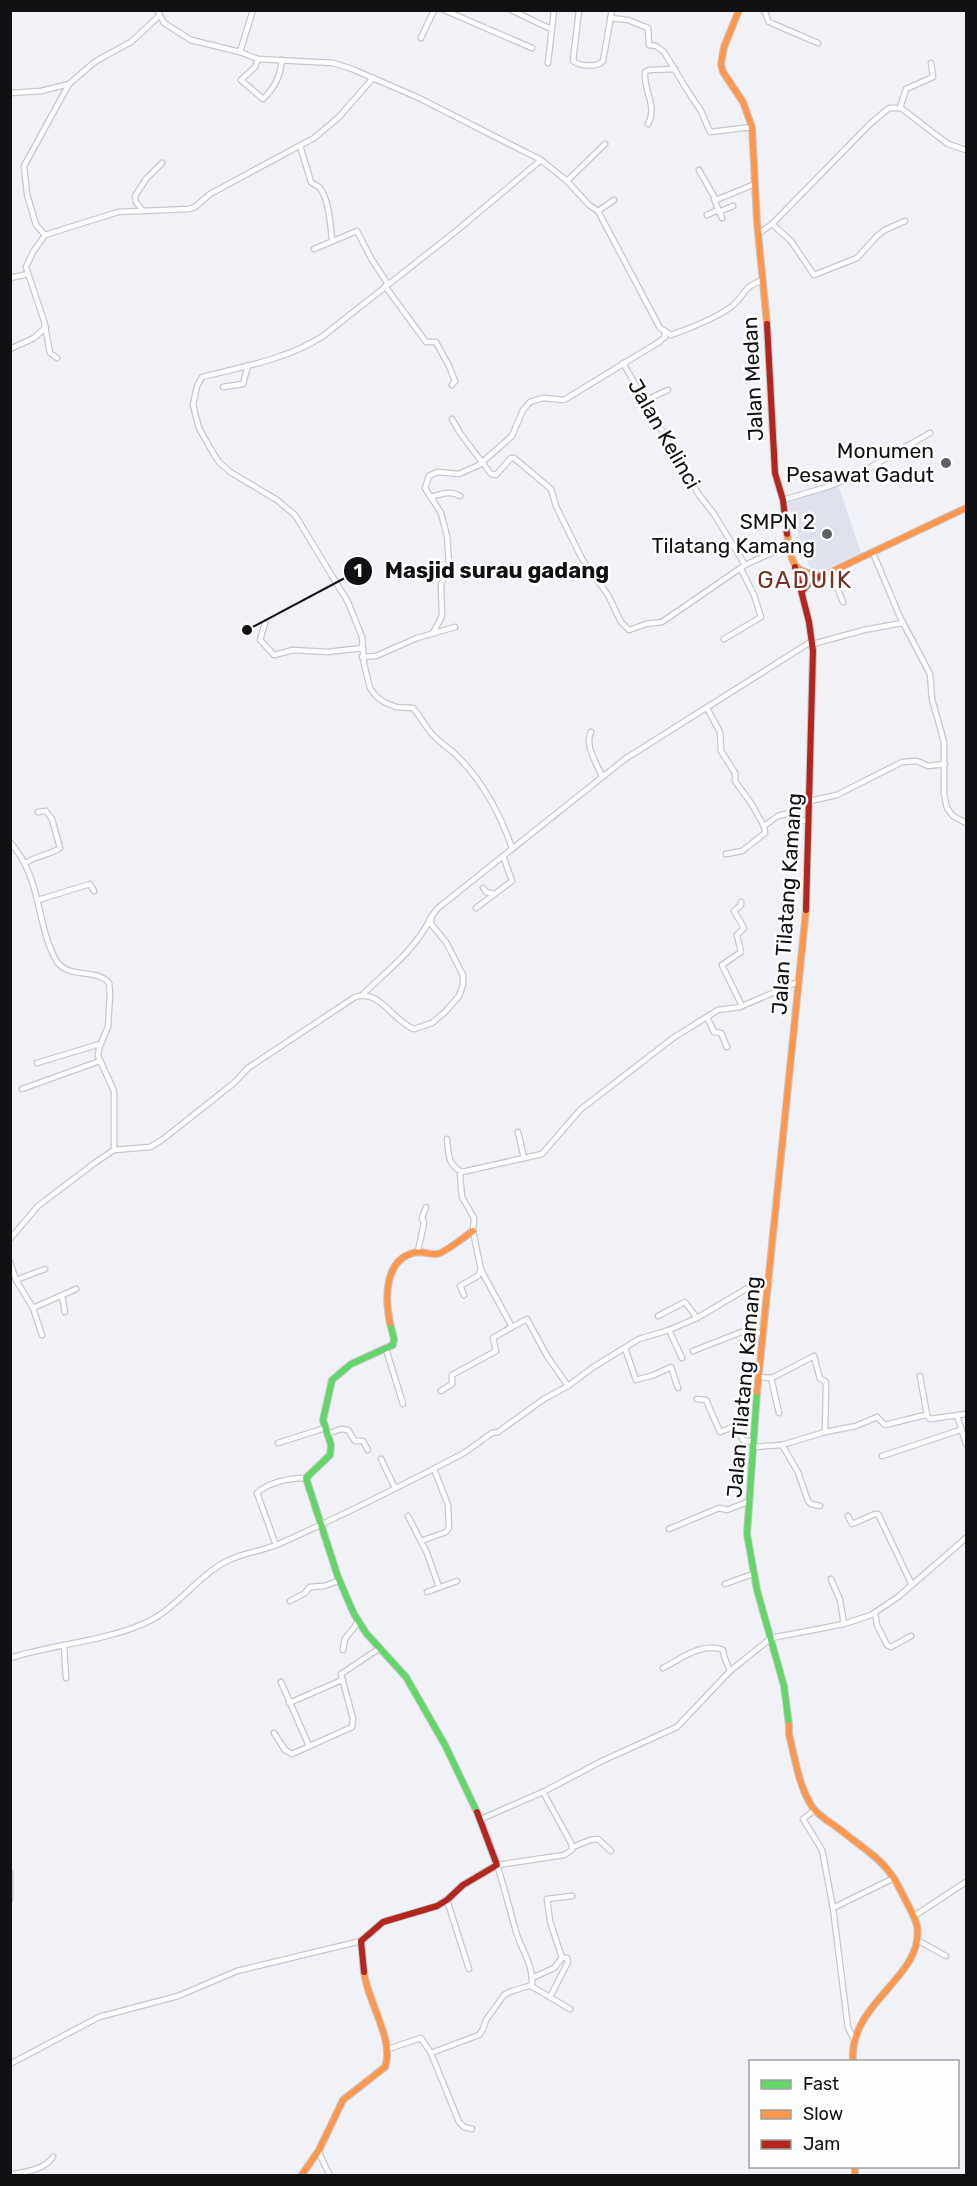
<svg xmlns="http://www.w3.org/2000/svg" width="977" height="2186" font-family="Rubik,sans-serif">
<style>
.built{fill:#dfe2ed}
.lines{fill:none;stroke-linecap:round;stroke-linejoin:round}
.street-casing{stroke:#c7c8cc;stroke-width:7}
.fast-casing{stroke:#c7c8cc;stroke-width:8}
.slow-casing{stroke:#c7c8cc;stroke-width:8}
.jam-casing{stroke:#c7c8cc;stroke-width:8}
.street{stroke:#fdfdfe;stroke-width:4.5}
.fast{stroke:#63d668;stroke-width:6}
.slow{stroke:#ff974d;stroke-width:6}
.jam{stroke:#b3261e;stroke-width:6}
.poi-dot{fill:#5f6063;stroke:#fefefe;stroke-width:2}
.labels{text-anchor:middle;stroke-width:5;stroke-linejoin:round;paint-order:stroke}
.street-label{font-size:21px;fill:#101113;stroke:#fefefe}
.poi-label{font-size:21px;fill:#101113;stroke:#fefefe;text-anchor:end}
.quarter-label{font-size:24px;letter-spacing:1.5px;fill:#773321;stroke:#fefefe}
.leader{fill:none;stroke:#101113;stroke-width:2}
.callout-dot{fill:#101113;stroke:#fefefe;stroke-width:2}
.mark-label{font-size:18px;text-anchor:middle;font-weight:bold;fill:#fff}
.callout-label{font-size:22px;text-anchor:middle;font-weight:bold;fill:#101113;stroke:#fefefe;stroke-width:5;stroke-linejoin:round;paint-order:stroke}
</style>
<rect width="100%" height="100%" fill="#f1f2f7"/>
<path class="built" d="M838,484L861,553L826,569H813L809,566L787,500Z"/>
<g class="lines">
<defs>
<g id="street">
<path d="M157,10L164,23L191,40L240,52L258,59L333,63L352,69L419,98L541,160L567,181L589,205L598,211L660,328L671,335C691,328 714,319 731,307C747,295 740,288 763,280"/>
<path d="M444,10L532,48"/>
<path d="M511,10L551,29"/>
<path d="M579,10L573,61C580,66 597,68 603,61L612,10"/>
<path d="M764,10L769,22L818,43"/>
<path d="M610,18L628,20L648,28L649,45L656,46L664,52L689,93L701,111L710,132L752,127"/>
<path d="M421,38L434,10"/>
<path d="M240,52L253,10"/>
<path d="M258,59L255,67L241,80L263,99C275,87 280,77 282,60"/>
<path d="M548,63L554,10"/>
<path d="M10,93L41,91L69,84L96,61L131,42L159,16"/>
<path d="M900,108L906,89L933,77L931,63"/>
<path d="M648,124C658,105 643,91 645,72L649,70L675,69"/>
<path d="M300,146L311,182C313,184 316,185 319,187C329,197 331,228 332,241"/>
<path d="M699,170L716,200L755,184"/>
<path d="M567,181L605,144"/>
<path d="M714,199L722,218"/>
<path d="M142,210L136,202L135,196L146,179L162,163"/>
<path d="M598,211L614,200"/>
<path d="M719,212L733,206"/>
<path d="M707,215L718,210"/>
<path d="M772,224L791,241L814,275L857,258L877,236L885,230L905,221"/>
<path d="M758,234L772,224L871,123L889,108H901L948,144L966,150"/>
<path d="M45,235L36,225L27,194L24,166L69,84"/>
<path d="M314,249L357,231L372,260L388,284"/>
<path d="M10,278L28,274"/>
<path d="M385,286L426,342H436L449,366L455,381L452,385"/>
<path d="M10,349L34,338L46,327"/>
<path d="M57,358L50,353L44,321L26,267L33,252L45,235L118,212L189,209L195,207L210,194L314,138L339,117L373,78"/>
<path d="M623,363L699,495L714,514L745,565"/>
<path d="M223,387L243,384L248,365"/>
<path d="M644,401L668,390"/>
<path d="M452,419L460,433L491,474L496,475L511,458H514L551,489L556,506L582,559L608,595L621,622L629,630L646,624L662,622L745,565L789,545"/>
<path d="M431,497C441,494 451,490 460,496"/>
<path d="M783,500L830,486L857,475L930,433"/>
<path d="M873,553L900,617L930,674L932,699L944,742V794L947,808L953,816L966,823"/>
<path d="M831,572L843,602"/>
<path d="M265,623L260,640L274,655L293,650L327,652L363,648"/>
<path d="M433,633L442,616L441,585L449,563L447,536L441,513L425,488L429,476L437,472L459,474L479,465L512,436L523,410L530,402L543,398L564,400L659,342L665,337V333"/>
<path d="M724,639L761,617L754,595L741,569"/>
<path d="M813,644L864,630L902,623"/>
<path d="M362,657L376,656L417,638L455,627"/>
<path d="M707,708L720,732L721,751L735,773V781L751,803L764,826L765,833L742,851L726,854"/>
<path d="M591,732C584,745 597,764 602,776"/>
<path d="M810,801L837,795L902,762L917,761L928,766L945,764"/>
<path d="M764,826L778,816L793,812L803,821L809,820"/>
<path d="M10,842C43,880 35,923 57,962C70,979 96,968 109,983L110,994L108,1027L99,1048L98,1056L114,1091V1150"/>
<path d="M512,848C502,818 483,782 460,759C452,750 441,744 432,734C425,726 420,716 413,708L396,707L384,702L376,696L370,688L364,664L362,637L348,602L295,515L277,500L230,472L219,462L213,453L199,428L193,405L197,386L202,377C242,367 288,359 323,336L455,232L541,160"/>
<path d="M26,863C36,856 52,854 60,848L52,819L46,811L38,812"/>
<path d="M483,888L486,892L494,894"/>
<path d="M38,900L90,884L94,891"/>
<path d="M741,902V905L734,911L744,928L737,935L741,952L722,965L742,1006"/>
<path d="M476,908L512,881L503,856"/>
<path d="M363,994C387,971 416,949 430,919"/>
<path d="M707,1017L714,1032L721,1033L727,1047"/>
<path d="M37,1063L100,1044"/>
<path d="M22,1089L100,1061"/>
<path d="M518,1132L524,1158"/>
<path d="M447,1139C449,1155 447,1164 462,1172"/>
<path d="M10,1239L38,1206L96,1162L114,1150L150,1147L162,1140L234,1083L248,1068L355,997C381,989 392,1021 414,1029L432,1023L445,1012L459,996L463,985V975L446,942L431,924V917L438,908L625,759L812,641"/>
<path d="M418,1251L424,1223L422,1218L426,1207"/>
<path d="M10,1262L16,1280L33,1308L42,1335"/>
<path d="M16,1280L45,1269"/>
<path d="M464,1295L460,1286L478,1276L481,1270"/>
<path d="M62,1296L65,1312"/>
<path d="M33,1308L76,1289"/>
<path d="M658,1316L685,1302L697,1318"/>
<path d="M669,1330L682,1358"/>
<path d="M625,1348L636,1380L654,1375L671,1367L678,1388"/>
<path d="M386,1349L403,1404"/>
<path d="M693,1351L749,1329L754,1333H764"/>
<path d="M920,1376L927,1415"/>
<path d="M760,1377L772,1378L814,1356L820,1379L825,1381L826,1383L825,1432"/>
<path d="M771,1378L779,1413"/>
<path d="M568,1386L547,1356L527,1319L512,1327L481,1270L473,1231L474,1218L462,1197L460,1175L462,1172L542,1154L580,1110L673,1038L718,1010L740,1007L800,981"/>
<path d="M441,1391L452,1384V1375L496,1351L493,1338L512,1327"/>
<path d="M697,1399L706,1400L720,1432L735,1426L743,1440L753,1442"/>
<path d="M957,1415L966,1444"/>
<path d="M327,1434L341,1429L348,1430L355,1441H363L368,1450"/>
<path d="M278,1443L325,1428"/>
<path d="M782,1445L798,1472L808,1501L811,1504L820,1506"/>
<path d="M752,1447L782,1445L825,1432L856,1426L877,1417L885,1425L921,1416L927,1415L930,1419L966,1414"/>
<path d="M882,1456L960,1430"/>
<path d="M381,1459L395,1488"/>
<path d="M408,1516L427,1553L439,1587"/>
<path d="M848,1516L852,1524L875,1514H878L912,1585"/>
<path d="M669,1529L719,1508L727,1510L750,1501"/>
<path d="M421,1541L446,1532L449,1528L448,1505L434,1469"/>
<path d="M276,1545L257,1493C269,1482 290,1478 306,1478"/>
<path d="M831,1579L840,1600L844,1624"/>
<path d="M725,1584L753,1574"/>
<path d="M427,1592L457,1581"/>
<path d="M290,1601L305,1593L310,1587L324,1586L338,1581"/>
<path d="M875,1613L877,1625L887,1645L891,1647L911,1636"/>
<path d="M64,1646L66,1678"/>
<path d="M343,1650L345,1639L359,1621"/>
<path d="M10,1658C54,1644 101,1642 143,1624C176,1610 196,1577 227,1561C243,1553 262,1551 279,1544C341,1516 403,1485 464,1453L492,1433L498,1432L544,1399L568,1386L592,1368L639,1339L669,1330L697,1318L751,1286L770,1280"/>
<path d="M663,1668C682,1658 702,1642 723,1650L724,1656L730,1671"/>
<path d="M281,1682L309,1746"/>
<path d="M289,1703L342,1680"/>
<path d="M274,1733L285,1750L292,1754L352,1727L353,1719L341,1674L380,1648"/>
<path d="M815,1810L803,1819L822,1850L833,1908L848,2028L854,2039"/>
<path d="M481,1819L543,1792L604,1760L677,1727L730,1671L771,1638L844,1624L871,1615L898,1597L966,1538"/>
<path d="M573,1847L590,1840L598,1839L611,1851"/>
<path d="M10,1873V1899"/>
<path d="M447,1900L469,1969"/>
<path d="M833,1908L894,1878"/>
<path d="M914,1916L966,1882"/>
<path d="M917,1940L946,1956"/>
<path d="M532,1978L554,1968L562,1958L550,1921L547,1899L572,1896"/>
<path d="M531,1986L570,2009"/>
<path d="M550,1997L568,1962L567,1958L562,1957"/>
<path d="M388,2049L421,2038L431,2053L479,2035L483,2029L486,2020L504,1995L512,1991L532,1985C533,1961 520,1949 515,1928C509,1907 504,1886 497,1865L564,1855L572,1850L571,1843L543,1792"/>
<path d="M431,2053L459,2122L464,2127L472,2129"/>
<path d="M10,2064L99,2017L178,1996L237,1971L361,1941"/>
<path d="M319,2150L320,2155L330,2176"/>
<path d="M10,2175C26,2171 43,2171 53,2157"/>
</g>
<g id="fast">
<path d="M390,1323L394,1339L393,1345L351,1364L332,1380L323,1420L331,1445L330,1455L306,1478L338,1577L354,1614L366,1633L406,1677L445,1745L477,1812"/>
<path d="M757,1392L747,1534L757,1590L784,1686L789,1725"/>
</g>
<g id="slow">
<path d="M739,10L724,47L721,64L723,72L743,102L752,127L757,222L767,324"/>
<path d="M787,534C793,563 789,571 822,576L966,508"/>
<path d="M390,1323C385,1299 384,1261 413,1253C422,1250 429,1255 437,1254C445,1253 465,1236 473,1231"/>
<path d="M757,1392L806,910"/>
<path d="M789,1725V1734C795,1758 799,1788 813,1808C820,1817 833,1824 842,1831C857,1844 878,1856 890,1873C897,1881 901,1892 906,1901C910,1909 915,1917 917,1926C925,1977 848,2002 853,2062"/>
<path d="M855,2166V2176"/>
<path d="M301,2176L319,2150L343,2100L385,2067C395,2040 367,2001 364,1972"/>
</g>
<g id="jam">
<path d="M767,324L775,473L783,500L787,534"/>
<path d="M795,567L809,622L813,651L806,910"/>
<path d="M802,591L809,583L821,576"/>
<path d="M364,1972L361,1941L383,1922L437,1906L447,1900L463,1885L497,1865L477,1812"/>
</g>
</defs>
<use href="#street" class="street-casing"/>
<use href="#fast" class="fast-casing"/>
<use href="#slow" class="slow-casing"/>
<use href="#jam" class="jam-casing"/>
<use href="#street" class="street"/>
<use href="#fast" class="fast"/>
<use href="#slow" class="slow"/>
<use href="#jam" class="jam"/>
</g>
<g class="poi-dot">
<circle cx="946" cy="463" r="6"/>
<circle cx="827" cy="534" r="6"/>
</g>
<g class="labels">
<g class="street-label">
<text transform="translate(753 379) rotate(-93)" y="7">Jalan Medan</text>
<text transform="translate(664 434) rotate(60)" y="7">Jalan Kelinci</text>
<text transform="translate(787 904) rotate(-86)" y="7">Jalan Tilatang Kamang</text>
<text transform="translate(744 1387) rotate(-85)" y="7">Jalan Tilatang Kamang</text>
</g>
<g class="poi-label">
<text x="934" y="458">Monumen<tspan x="934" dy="24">Pesawat Gadut</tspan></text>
<text x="815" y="529">SMPN 2<tspan x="815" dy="24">Tilatang Kamang</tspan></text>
</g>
<g class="quarter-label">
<text x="805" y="588">GADUIK</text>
</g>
</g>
<path class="leader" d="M247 630L358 571"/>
<g class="callout-dot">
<circle cx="247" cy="630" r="6"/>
<circle cx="358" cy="571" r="15"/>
</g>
<g class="mark-label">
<text x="358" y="577">1</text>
</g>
<g class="callout-label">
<text x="497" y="578">Masjid surau gadang</text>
</g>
<rect width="977" height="2186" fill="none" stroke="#101113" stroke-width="24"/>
<rect x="749" y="2060" width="210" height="108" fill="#fefefe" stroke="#9f9fa0" stroke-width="1.5"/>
<rect x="761" y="2080" width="30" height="9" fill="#63d668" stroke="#9f9fa0" stroke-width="1.5"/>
<text x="803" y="2090" font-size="18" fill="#101113">Fast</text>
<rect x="761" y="2110" width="30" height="9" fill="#ff974d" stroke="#9f9fa0" stroke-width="1.5"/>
<text x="803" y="2120" font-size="18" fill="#101113">Slow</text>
<rect x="761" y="2140" width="30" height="9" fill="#b3261e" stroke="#9f9fa0" stroke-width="1.5"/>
<text x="803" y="2150" font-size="18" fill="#101113">Jam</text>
</svg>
